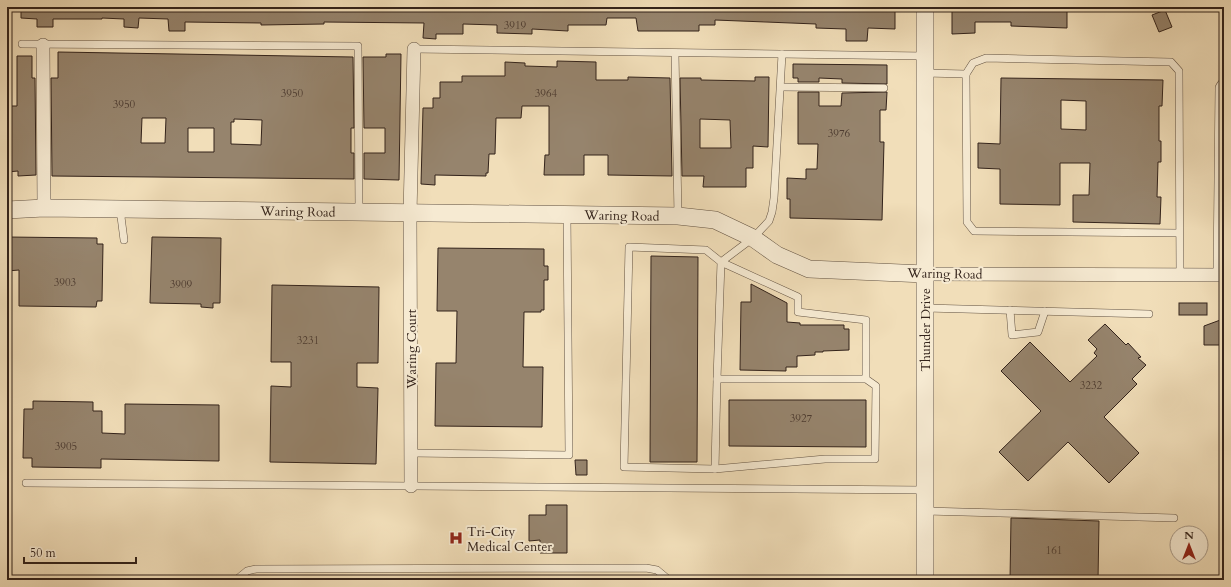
<svg xmlns="http://www.w3.org/2000/svg" width="1231" height="587" font-family="Cardo,serif">
<style>
.building{fill:#96846d;stroke:#33231b;fill-rule:evenodd}
.lines{fill:none;stroke-linecap:round;stroke-linejoin:round}
.service-casing{stroke:#625242;stroke-width:8}
.minor-casing{stroke:#625242;stroke-width:14}
.tertiary-casing{stroke:#625242;stroke-width:18}
.service{stroke:#f6ead2;stroke-width:7}
.minor{stroke:#f6ead2;stroke-width:13}
.tertiary{stroke:#f6ead2;stroke-width:17}
.labels{text-anchor:middle;stroke-width:4;stroke-linejoin:round;paint-order:stroke}
.number-label{font-size:11px;fill:#4c3b30}
.street-label{font-size:13px;fill:#33231b;stroke:#f6ead2}
.poi-label{font-size:13px;fill:#33231b;stroke:#f6ead2;text-anchor:start}
</style>
<rect width="100%" height="100%" fill="#f1deb9"/>
<filter id="stains"><feTurbulence type="fractalNoise" baseFrequency=".005" numOctaves="4"/><feColorMatrix values="0 0 0 0 .2 0 0 0 0 .09 0 0 0 0 .02 0 0 0 .5 -.17"/></filter>
<radialGradient id="worn" r=".72"><stop offset=".6" stop-color="#630" stop-opacity="0"/><stop offset="1" stop-color="#630" stop-opacity=".3"/></radialGradient>
<g class="building">
<path d="M21,7H895V29L868,28L867,41H846V29L816,28V24L715,20V25H699V31H638L636,18H607L606,25H568V31L532,29V34L497,33V25L463,24V34H436V39L423,38L424,23L324,22V24L261,25V23L185,22V31H169L168,19L139,18L138,28L124,27V19L102,18V19H53V27H37V19L21,18Z"/>
<path d="M952,7H1067V28L1011,26V22H975V33L952,34Z"/>
<path d="M1165,10L1172,27L1159,32L1152,15Z"/>
<path d="M58,52L353,57L354,128H351V153H354V179L52,176L51,78H58ZM142,118H166L165,143H141ZM234,119L262,120L261,145L231,144V122H234ZM188,128H214V152H188Z"/>
<path d="M386,54H401L399,180L364,179V153H385V128H364L363,57H386Z"/>
<path d="M17,56H32V78H35L36,175L18,176V171L7,172V106H17Z"/>
<path d="M557,61L596,62V80H628V77L670,78L672,176L608,175V155H584V175H544L545,155H549V106H522L521,118H496L495,154H489L488,173H486V176L435,175V185L421,184L423,108H433V98H440V82H462V76H505V62L525,63V66L557,67Z"/>
<path d="M793,64L887,65V84L842,83V79L819,78V82H798V78H793Z"/>
<path d="M755,77H769L768,147L753,146V168H746V187H703L704,176H682L680,78H701V80L755,81ZM700,119L730,120L731,148H700Z"/>
<path d="M1001,78L1163,80L1162,106H1159V141H1161V162H1158L1157,197H1161L1160,224L1073,222V195H1089L1090,163H1060V205L1000,204V169L978,168V143L1000,144ZM1061,100L1086,101V130L1061,129Z"/>
<path d="M798,92H819V106H841L842,93L887,92L886,110H880V142H884L882,220L790,218V199H787V178L806,179V169H817L818,144H798Z"/>
<path d="M7,237L97,238V244H103L102,301H97L96,307L19,306V270L7,271Z"/>
<path d="M152,237L221,238L220,303H213V308L201,307V304L150,303Z"/>
<path d="M438,248L544,249V266H548V280H544V310H541V312H524L523,367H543L542,427L435,426L436,363H456L457,311H437Z"/>
<path d="M651,256L698,257L697,462H650Z"/>
<path d="M751,284L787,303V322L800,323V325H844V329H849V350L823,351V352H815V355L797,356V367H786V371L740,370L741,302H751Z"/>
<path d="M272,285L379,287L378,363H357V387L378,388L376,464L270,462L271,386L291,387V362H271Z"/>
<rect x="1179" y="303" width="28" height="12"/>
<path d="M1223,319L1224,345H1204V326Z"/>
<path d="M1105,324L1126,345L1128,343L1141,357L1138,358L1146,365L1132,379L1137,384L1104,417L1139,453L1109,483L1068,442L1028,481L999,452L1041,411L1001,371L1030,342L1070,382L1097,356L1094,353L1097,349L1088,340Z"/>
<path d="M729,400H866V447L729,446Z"/>
<path d="M33,401L93,402V411H102V433L125,434V404L219,405V461L101,459V468L32,467V458H23L24,409H33Z"/>
<path d="M575,460H587V475H576Z"/>
<path d="M546,505H567V553H540V540L529,541V515H546Z"/>
<path d="M1011,518L1099,521L1098,580H1010Z"/>
</g>
<g class="lines">
<defs>
<g id="service">
<path d="M22,44L358,46L359,212"/>
<path d="M414,49L925,56"/>
<path d="M675,53L678,216"/>
<path d="M782,54L774,198L772,212L769,221L753,238L721,262L706,250L629,247L624,467L715,469L825,459H875L876,386L866,379H717L721,262L798,297V312L866,320V379"/>
<path d="M925,73L966,74L973,63L986,58L1171,62L1179,71L1180,274"/>
<path d="M966,74L967,222L974,231L1179,233"/>
<path d="M781,87L884,88"/>
<path d="M120,209L124,240"/>
<path d="M926,308L1149,314"/>
<path d="M1010,310L1012,335L1038,332L1045,311"/>
<path d="M411,453L569,455L567,215"/>
<path d="M715,469L717,379"/>
<path d="M26,483L925,490"/>
<path d="M926,511L1174,518"/>
<path d="M236,580L247,571L256,569L646,568L657,570L669,580"/>
<path d="M1224,580V528"/>
</g>
<g id="minor">
<path d="M43,45L44,208"/>
<path d="M925,274L1224,275"/>
<path d="M1220,275L1222,88L1224,85"/>
<path d="M411,486L410,213L414,49"/>
</g>
<g id="tertiary">
<path d="M925,7V580"/>
<path d="M7,210L44,208L678,216L715,220L753,238L777,255L809,269L925,274"/>
</g>
</defs>
<use href="#service" class="service-casing"/>
<use href="#minor" class="minor-casing"/>
<use href="#tertiary" class="tertiary-casing"/>
<use href="#service" class="service"/>
<use href="#minor" class="minor"/>
<use href="#tertiary" class="tertiary"/>
</g>
<defs>
<symbol id="hospital-bare" viewBox="-9 -9 18 18"><path d="M-5-5h3v3.5h4V-5h3V5h-3V1.5h-4V5h-3Z" fill="#8f2418" stroke="#f6ead2" stroke-width="2.5" paint-order="stroke"/></symbol>
</defs>
<g fill-rule="evenodd">
<use href="#hospital-bare" x="446" y="528" width="20" height="20"/>
</g>
<g class="labels">
<g class="number-label">
<text x="515" y="29">3919</text>
<text x="292" y="97">3950</text>
<text x="546" y="97">3964</text>
<text x="124" y="108">3950</text>
<text x="839" y="137">3976</text>
<text x="65" y="286">3903</text>
<text x="181" y="288">3909</text>
<text x="308" y="344">3231</text>
<text x="1091" y="389">3232</text>
<text x="801" y="422">3927</text>
<text x="66" y="450">3905</text>
<text x="1054" y="554">161</text>
</g>
<g class="street-label">
<text transform="translate(298 211) rotate(1)" y="5">Waring Road</text>
<text transform="translate(622 215) rotate(1)" y="5">Waring Road</text>
<text transform="translate(945 273) rotate(1)" y="5">Waring Road</text>
<text transform="translate(925 330) rotate(-90)" y="5">Thunder Drive</text>
<text transform="translate(411 349) rotate(-90)" y="5">Waring Court</text>
</g>
<g class="poi-label">
<text x="467" y="536">Tri-City<tspan x="467" dy="15">Medical Center</tspan></text>
</g>
</g>
<rect width="1231" height="587" fill="none" stroke="#f1deb9" stroke-width="24"/>
<rect x="8" y="8" width="1215" height="571" fill="none" stroke="#33231b" stroke-width="2"/>
<rect x="12" y="12" width="1207" height="563" fill="none" stroke="#33231b"/>
<g transform="translate(1189 545)"><circle r="19" fill="#f6ead2" stroke="#a89a89"/>
<path d="M0-3L7 15L0 10L-7 15Z" fill="#8f2418"/>
<text y="-6" font-size="11" font-weight="bold" text-anchor="middle" fill="#33231b">N</text>
</g>
<path d="M24 557v6h112v-6" fill="none" stroke="#33231b" stroke-width="2"/>
<text x="30" y="557" font-size="12" fill="#33231b" stroke="#f6ead2" stroke-width="3" paint-order="stroke">50 m</text>
<rect width="100%" height="100%" filter="url(#stains)"/>
<rect width="100%" height="100%" fill="url(#worn)"/>
</svg>
